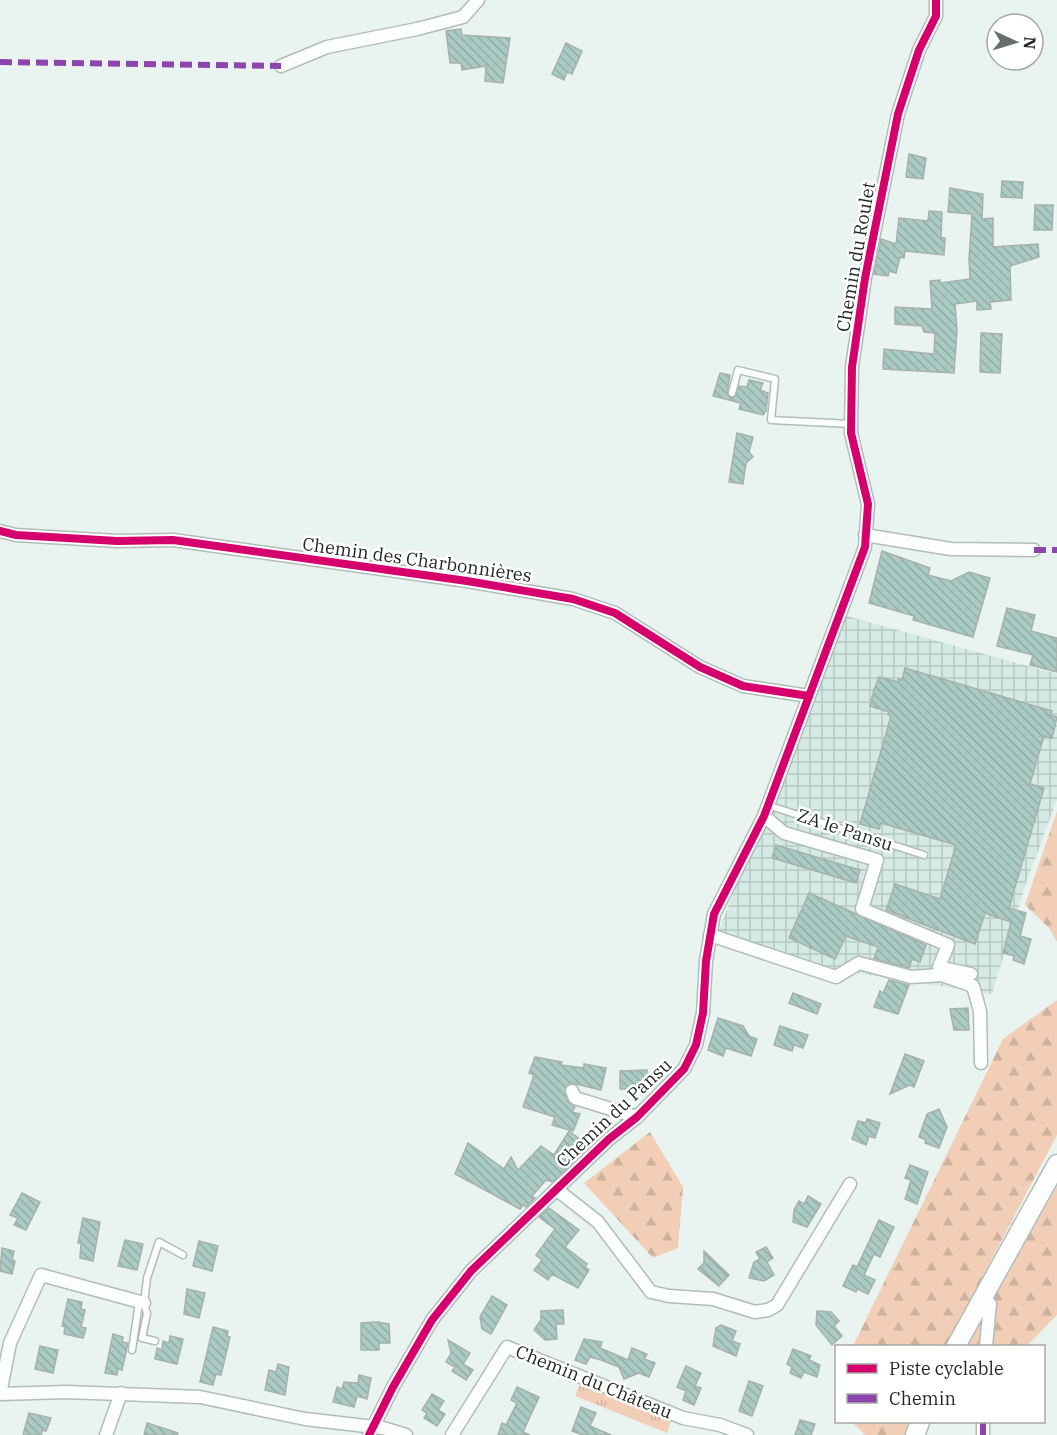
<svg xmlns="http://www.w3.org/2000/svg" width="1057" height="1435" font-family="'IBM Plex Serif',serif">
<style>
.industrial{fill:url(#industrial-grid)}
.grass{fill:url(#grass-tufts)}
.forest{fill:url(#forest-firs)}
.building{fill:url(#building-back-hatch);stroke:#a7b0ad;stroke-width:1.5}
.lines{fill:none;stroke-linecap:round;stroke-linejoin:round}
.lane-casing{stroke:#b3bcb9;stroke-width:9}
.street-casing{stroke:#b3bcb9;stroke-width:15}
.primary-casing{stroke:#b3bcb9;stroke-width:21}
.lane{stroke:#fcfdfd;stroke-width:6}
.street{stroke:#fcfdfd;stroke-width:12}
.primary{stroke:#fcfdfd;stroke-width:18}
.quiet{stroke:#8e44ad;stroke-width:6;stroke-dasharray:12 6;stroke-linecap:butt}
.cycleway-casing{stroke:#fff;stroke-width:11}
.cycleway{stroke:#d6006c;stroke-width:8}
.labels{text-anchor:middle;stroke-width:5;stroke-linejoin:round;paint-order:stroke}
.street-label{font-size:18px;fill:#1f2624;stroke:#fff}
</style>
<defs>
<pattern id="industrial-grid" width="8" height="8" patternUnits="userSpaceOnUse" patternTransform="scale(1.5)"><rect width="8" height="8" fill="#d5eae4"/><path d="M0 4h8M4 0v8" fill="none" stroke="#b6c9c3"/></pattern>
<pattern id="grass-tufts" width="24" height="20" patternUnits="userSpaceOnUse" patternTransform="scale(1.5)"><rect width="24" height="20" fill="#f2ceb6"/><path d="M3 7l-1-3M5 7V3M7 7l1-3M15 17l-1-3M17 17v-4M19 17l1-3" fill="none" stroke="#cfb19c"/></pattern>
<pattern id="forest-firs" width="22" height="20" patternUnits="userSpaceOnUse" patternTransform="scale(1.5)"><rect width="22" height="20" fill="#f2ceb6"/><path d="M5 1l3.5 6h-7zM16 11l3.5 6h-7z" fill="#cfb19c"/></pattern>
<pattern id="building-back-hatch" width="6" height="6" patternUnits="userSpaceOnUse" patternTransform="scale(1.5)"><rect width="6" height="6" fill="#aacbc3"/><path d="M-1 5l2 2M0 0l6 6M5-1l2 2" fill="none" stroke="#92aea7"/></pattern>
</defs>
<rect width="100%" height="100%" fill="#e9f4f1"/>
<path class="industrial" d="M840,614L1057,674V800L1026,883L992,994L836,970L718,933Z"/>
<path class="grass" d="M580,1385L671,1421L667,1433L575,1396Z"/>
<g class="forest">
<path d="M1057,811V942L1049,928L1025,905Z"/>
<path d="M1057,1000V1135L946,1346H853L1003,1039Z"/>
<path d="M650,1132L683,1187L678,1248L653,1258L584,1183Z"/>
<path d="M1057,1186V1315L1027,1346H967Z"/>
<path d="M852,1422H911L906,1435H865Z"/>
</g>
<g class="building">
<path d="M461,29L462,35L510,38L503,83L485,81L486,66L462,70L461,63H450L446,31Z"/>
<path d="M566,43L582,51L572,74L567,72L564,80L552,74Z"/>
<path d="M909,154L926,158L923,179L906,177Z"/>
<path d="M1002,181L1023,182L1022,198L1001,197Z"/>
<path d="M950,188L983,194L982,219L993,218V247L1038,244L1039,257L1010,266L1011,300L990,302L991,309L977,310V301L955,304L957,330L954,373L883,369L884,349L934,354L935,333L924,332L922,326L895,324V307L932,309L930,281L940,280V283L970,279L969,259L972,214L948,212Z"/>
<path d="M1035,205H1053L1052,230H1034Z"/>
<path d="M929,211L942,212L941,237L945,238L944,255L905,251L904,258L900,257L896,273L889,271L888,276L874,274L881,239L896,244L899,218L928,221Z"/>
<path d="M981,333L1002,334L1000,373L980,372Z"/>
<path d="M720,373L730,375L727,394L731,398L736,396L739,386L747,387L749,380L763,383L760,390L768,393L766,411L763,415L739,409L741,403L713,396Z"/>
<path d="M737,433L753,437L749,452L753,457L746,463L743,484L729,482Z"/>
<path d="M882,551L930,568L928,575L951,581L969,572L990,578L973,637L913,620L914,616L869,603Z"/>
<path d="M1007,608L1035,615L1031,631L1057,638V672L1030,665L1033,655L997,646Z"/>
<path d="M905,668L1052,711L1050,715L1057,717L1052,738L1044,736L1030,784L1044,788L1009,908L1026,913L1020,936L1031,939L1024,964L1013,960L1014,956L1003,953L1011,922L985,913L975,944L886,910L895,884L940,899L956,845L881,823L879,829L860,824L891,716L888,715L889,712L870,706L874,690L879,677L898,682V679L902,680Z"/>
<path d="M776,845L860,870L856,883L772,858Z"/>
<path d="M809,893L926,945L920,962L912,959L909,968L874,959L878,947L846,936L835,959L789,938Z"/>
<path d="M889,980L909,985L898,1014L874,1007L880,991L883,993Z"/>
<path d="M793,993L821,1004L817,1014L789,1003Z"/>
<path d="M968,1008L969,1030H954L950,1009Z"/>
<path d="M718,1018L743,1026L749,1036L757,1039L751,1056L726,1048L723,1056L708,1050Z"/>
<path d="M780,1026L808,1035L803,1048L794,1045L792,1051L774,1045Z"/>
<path d="M905,1054L924,1061L917,1079L914,1087L910,1085L890,1094Z"/>
<path d="M535,1057L562,1062L561,1065L584,1068V1064L606,1068L601,1090L572,1083L565,1087L567,1101L575,1107L572,1112L580,1114L573,1131L552,1125L555,1117L523,1107L534,1075L529,1073Z"/>
<path d="M647,1070V1089H620V1071Z"/>
<path d="M939,1109L947,1127L939,1148L925,1143L926,1140L919,1137L927,1114Z"/>
<path d="M867,1119L880,1123L875,1138L869,1136L866,1145L852,1139L858,1121L866,1123Z"/>
<path d="M569,1131L581,1140L586,1147L585,1151L553,1182L546,1180L532,1196L535,1198L526,1207L523,1205L520,1209L455,1174L468,1143L504,1169L511,1157L518,1170L541,1146L554,1155Z"/>
<path d="M910,1165L928,1172L917,1204L905,1199L911,1180L905,1178Z"/>
<path d="M22,1193L40,1202L26,1230L14,1225L18,1218L10,1215Z"/>
<path d="M808,1196L821,1204L807,1227L793,1222L794,1210L799,1201L804,1204Z"/>
<path d="M549,1208L579,1230L565,1247L587,1264L585,1267L589,1270L578,1288L552,1274L548,1280L534,1270L542,1260L536,1255L555,1229L539,1217Z"/>
<path d="M83,1218L100,1222L93,1261L80,1258L81,1243H78Z"/>
<path d="M879,1220L894,1227L880,1257L874,1254L864,1275L875,1280L868,1294L857,1289L856,1292L843,1286L853,1265L857,1267Z"/>
<path d="M125,1240L143,1244L137,1270L118,1266Z"/>
<path d="M199,1241L218,1246L212,1271L193,1266Z"/>
<path d="M766,1247L773,1258L767,1262L774,1275L764,1281L749,1278L754,1262L760,1259L756,1252Z"/>
<path d="M2,1248L14,1251L12,1260L15,1261L12,1274L0,1271Z"/>
<path d="M704,1251L729,1275L719,1286L698,1269L704,1263Z"/>
<path d="M187,1289L205,1293L199,1318L184,1314Z"/>
<path d="M492,1296L507,1305L491,1334L482,1329L480,1317Z"/>
<path d="M68,1299L82,1302L81,1309L85,1310L81,1327L86,1328L83,1338L64,1334L65,1327L62,1326Z"/>
<path d="M563,1310L564,1324H556L557,1339L545,1340L534,1330L541,1320V1311Z"/>
<path d="M817,1311L831,1312L839,1321L834,1326L842,1336L832,1345L816,1325Z"/>
<path d="M377,1322L389,1324L390,1343H379V1350H361V1323Z"/>
<path d="M721,1325L736,1331L732,1341L740,1344L736,1356L713,1346L716,1328Z"/>
<path d="M213,1327L228,1331L227,1336L230,1337L221,1375L216,1374L213,1385L200,1382Z"/>
<path d="M113,1334L123,1337L122,1342L128,1343L122,1370L118,1369L117,1375L105,1373Z"/>
<path d="M170,1336L183,1339L177,1364L155,1359L157,1348L162,1350L163,1341L169,1343Z"/>
<path d="M584,1339L602,1342L600,1348L628,1360L632,1348L647,1354L644,1359L655,1363L649,1377L639,1373L624,1379L619,1367L601,1360L590,1357L586,1364L575,1360Z"/>
<path d="M448,1340L470,1353L463,1364L473,1370L466,1380L452,1371L455,1367L446,1362L451,1353Z"/>
<path d="M40,1346L58,1350L53,1373L35,1369Z"/>
<path d="M793,1349L811,1356L809,1360L820,1365L817,1377L804,1372L801,1378L790,1373L792,1367L787,1364Z"/>
<path d="M278,1364L289,1367L285,1395L265,1390L269,1370L276,1372Z"/>
<path d="M686,1366L701,1373L695,1386L701,1388L694,1405L683,1400L686,1391L677,1387Z"/>
<path d="M359,1375L371,1378L367,1399L357,1396L354,1407L333,1402L337,1387L342,1389L344,1382L358,1383Z"/>
<path d="M749,1381L763,1386L752,1416L739,1411Z"/>
<path d="M517,1387L539,1397L523,1432L530,1435H498L502,1423L506,1425L517,1403L511,1400Z"/>
<path d="M432,1394L444,1401L438,1410L445,1414L437,1426L424,1418L427,1413L422,1410Z"/>
<path d="M581,1407L596,1413L590,1426L611,1435H583L572,1431Z"/>
<path d="M29,1413L51,1418L46,1431L43,1430L41,1435H23Z"/>
<path d="M800,1420L815,1424L811,1435H795Z"/>
<path d="M147,1423L178,1433L177,1435H144Z"/>
</g>
<g class="lines">
<defs>
<g id="lane">
<path d="M732,393L738,370L775,379L771,420L851,424"/>
<path d="M767,805L924,855"/>
<path d="M155,1341L142,1338L147,1314L144,1303L147,1278L159,1242L183,1255"/>
<path d="M132,1350L139,1302"/>
</g>
<g id="street">
<path d="M281,66L327,47L417,29L463,17L478,0"/>
<path d="M0,531L16,535L117,541L173,540L467,581L573,599L615,613L700,667L743,686L809,696"/>
<path d="M865,535L951,549L1034,550"/>
<path d="M764,816L784,833L877,860L862,909L948,945L939,967L971,974"/>
<path d="M710,935L836,977L859,963L911,977L942,975L973,986L980,1011L981,1063"/>
<path d="M572,1091L575,1098L637,1117"/>
<path d="M556,1189L598,1222L651,1292L669,1296L713,1299L755,1312L768,1310L777,1305L850,1184"/>
<path d="M982,1297L990,1304L986,1346"/>
<path d="M144,1303L41,1275L10,1343L0,1394L66,1392L200,1397L305,1419L383,1428L406,1435"/>
<path d="M106,1435L121,1393"/>
<path d="M369,1435L393,1387L432,1320L471,1271L609,1139L637,1117L684,1069L696,1045L703,1013L706,961L714,914L764,816L865,547L868,504L851,433L852,367L865,278L898,114L919,50L936,16V0"/>
<path d="M452,1435L507,1347L683,1418L720,1425L747,1435"/>
<path d="M983,1435V1422"/>
</g>
<g id="primary">
<path d="M956,1346L1057,1164"/>
<path d="M915,1435L920,1422"/>
</g>
</defs>
<use href="#lane" class="lane-casing"/>
<use href="#street" class="street-casing"/>
<use href="#primary" class="primary-casing"/>
<use href="#lane" class="lane"/>
<use href="#street" class="street"/>
<use href="#primary" class="primary"/>
<g class="quiet">
<path d="M0,62L281,66"/>
<path d="M1034,550H1057"/>
<path d="M983,1435V1422"/>
</g>
<defs>
<g id="cycleway">
<path d="M0,531L16,535L117,541L173,540L467,581L573,599L615,613L700,667L743,686L809,696"/>
<path d="M369,1435L393,1387L432,1320L471,1271L609,1139L637,1117L684,1069L696,1045L703,1013L706,961L714,914L764,816L865,547L868,504L851,433L852,367L865,278L898,114L919,50L936,16V0"/>
</g>
</defs>
<use href="#cycleway" class="cycleway-casing"/>
<use href="#cycleway" class="cycleway"/>
</g>
<g class="labels">
<g class="street-label">
<text transform="translate(856 257) rotate(-80)" y="6">Chemin du Roulet</text>
<text transform="translate(417 560) rotate(8)" y="6">Chemin des Charbonnières</text>
<text transform="translate(845 830) rotate(18)" y="6">ZA le Pansu</text>
<text transform="translate(614 1113) rotate(-43)" y="6">Chemin du Pansu</text>
<text transform="translate(594 1382) rotate(22)" y="6">Chemin du Château</text>
</g>
</g>
<rect x="835" y="1345" width="210" height="78" fill="#ffffff" stroke="#a5a8a7" stroke-width="1.5"/>
<rect x="847" y="1364" width="30" height="9" fill="#d6006c" stroke="#a5a8a7" stroke-width="1.5"/>
<text x="889" y="1375" font-size="18" fill="#1f2624">Piste cyclable</text>
<rect x="847" y="1394" width="30" height="9" fill="#8e44ad" stroke="#a5a8a7" stroke-width="1.5"/>
<text x="889" y="1405" font-size="18" fill="#1f2624">Chemin</text>
<g transform="translate(1015 42) rotate(94)"><circle r="28" fill="#ffffff" stroke="#a5a8a7" stroke-width="1.5"/>
<path d="M0-4.5L10 22L0 15L-10 22Z" fill="#666e6c"/>
<text y="-9" font-size="16" font-weight="bold" text-anchor="middle" fill="#1f2624">N</text>
</g>
</svg>
